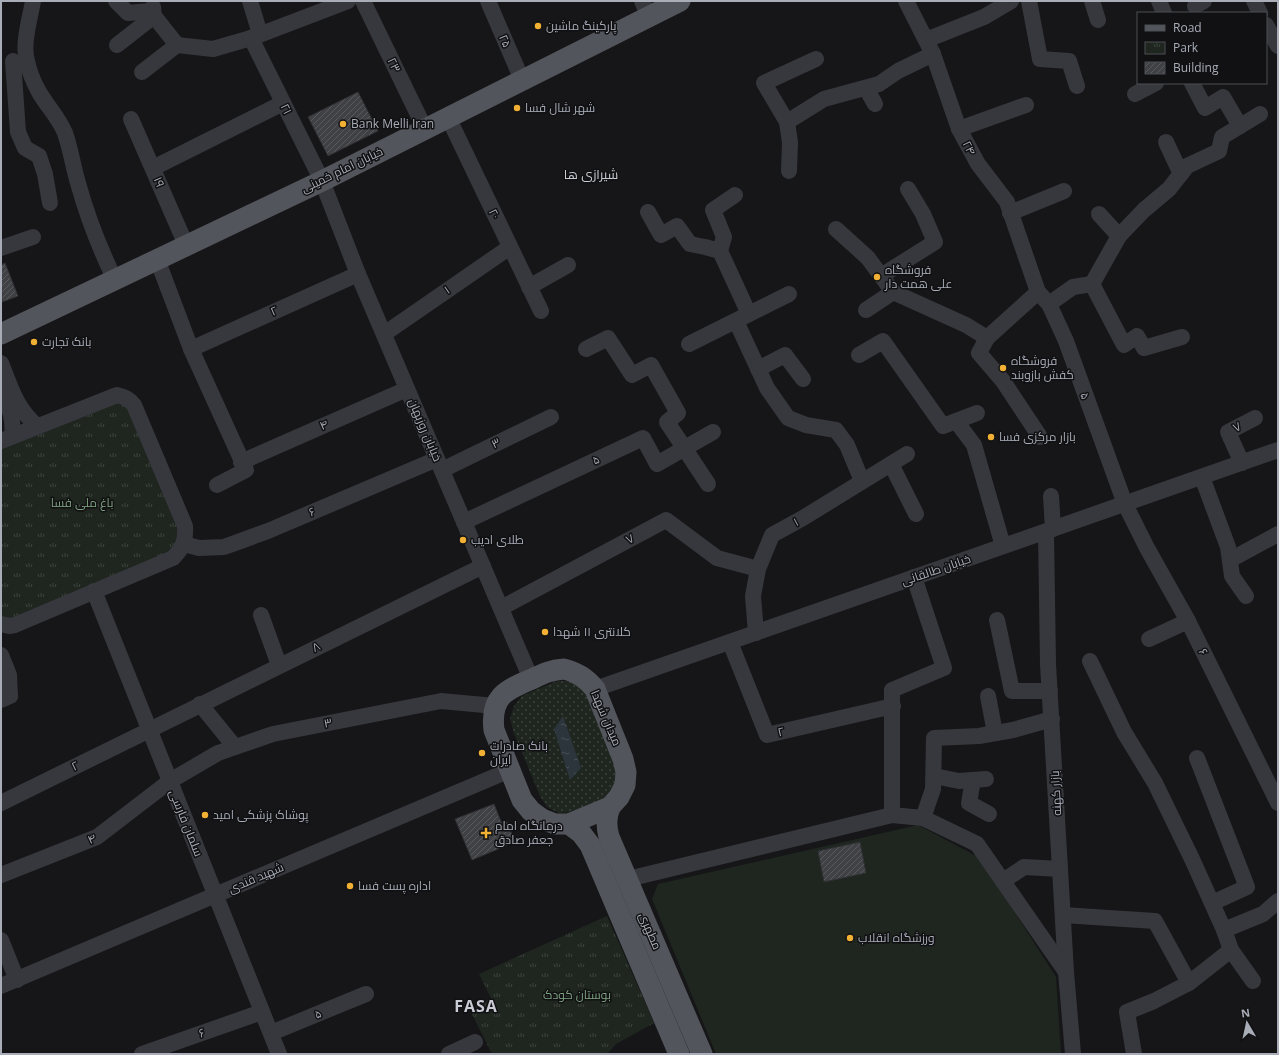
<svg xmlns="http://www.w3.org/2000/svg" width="1279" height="1055" font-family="'Open Sans',Cairo,sans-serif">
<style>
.grass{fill:url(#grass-dots)}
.park{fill:url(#park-tufts)}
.pitch{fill:#1e261f}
.water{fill:url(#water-ripples)}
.building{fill:url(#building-hatch);stroke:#303034}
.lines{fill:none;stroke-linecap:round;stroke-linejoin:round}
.minor{stroke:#37383d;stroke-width:16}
.major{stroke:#53555c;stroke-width:21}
.poi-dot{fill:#f2b134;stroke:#111113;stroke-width:1.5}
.labels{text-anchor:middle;stroke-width:3;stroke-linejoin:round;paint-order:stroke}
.poi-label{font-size:12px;fill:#a8adb8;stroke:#111113;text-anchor:start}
.street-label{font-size:12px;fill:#a8adb8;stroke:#111113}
.park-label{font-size:12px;fill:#7fa381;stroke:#111113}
.neighbourhood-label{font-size:13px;fill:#c9ccd4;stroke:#111113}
.district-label{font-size:16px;font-weight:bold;letter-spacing:1px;fill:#c9ccd4;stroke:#111113}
</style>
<defs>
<pattern id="grass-dots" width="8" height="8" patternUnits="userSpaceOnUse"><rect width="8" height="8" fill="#1e261f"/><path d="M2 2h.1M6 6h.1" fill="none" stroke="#3c433d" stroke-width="1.8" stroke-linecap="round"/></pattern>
<pattern id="park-tufts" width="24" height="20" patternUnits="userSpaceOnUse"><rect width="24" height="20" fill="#1e261f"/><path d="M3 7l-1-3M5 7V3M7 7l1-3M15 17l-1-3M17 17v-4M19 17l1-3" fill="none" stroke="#3c433d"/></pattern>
<pattern id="water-ripples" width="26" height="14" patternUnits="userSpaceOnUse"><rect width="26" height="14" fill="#2c353c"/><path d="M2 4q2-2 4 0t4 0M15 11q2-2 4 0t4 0" fill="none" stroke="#485056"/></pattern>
<pattern id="building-hatch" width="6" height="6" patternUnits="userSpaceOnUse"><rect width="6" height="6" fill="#404145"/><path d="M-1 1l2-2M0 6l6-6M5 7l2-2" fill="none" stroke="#595a5e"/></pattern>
</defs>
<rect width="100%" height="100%" fill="#161618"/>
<path class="grass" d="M557,681H571L590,696L618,775L607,800L569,812L559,813L547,807L540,796L514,733L510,719L514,706L522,696Z"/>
<g class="park">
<path d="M114,401L129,408L179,526L173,552L11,620L1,618V445Z"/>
<path d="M607,916L654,1023L616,1044L607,1054H492L470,1010L491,998L479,974Z"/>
</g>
<path class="pitch" d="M918,825L980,858L1056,977L1061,1054H716L652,899L658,884Z"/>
<path class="water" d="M563,716L581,768L570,780L554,729Z"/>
<g class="building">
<path d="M358,92L378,131L328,156L308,117Z"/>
<path d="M5,263L18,296L2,302L1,265Z"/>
<path d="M494,804L502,824L507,822L515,842L472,860L455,819Z"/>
<path d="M860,842L866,873L824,882L818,851Z"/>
</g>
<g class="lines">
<g class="minor">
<path d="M33,1C30,18 22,45 27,61C29,71 34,83 39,92C47,106 59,118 65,133C71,150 73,167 78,183C87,216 100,249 115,280"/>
<path d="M116,1L128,13L150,11L177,45L213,49L251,38L348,1"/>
<path d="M250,1L260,34"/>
<path d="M363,1L425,129"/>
<path d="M488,1L522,80"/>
<path d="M642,1L649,17"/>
<path d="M906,1L933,54L959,129L978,164L1007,202L1038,292L1049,304L1066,341L1125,504L1147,548L1188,621L1278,803"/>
<path d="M1029,1L1040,59L1069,61L1077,86"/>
<path d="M1092,1L1098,20"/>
<path d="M1159,1L1164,13"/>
<path d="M1254,1L1260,13"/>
<path d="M1195,6L1204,1"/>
<path d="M1266,25L1278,46"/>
<path d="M251,38L322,181L358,274L531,679"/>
<path d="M926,40L984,17L1011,1"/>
<path d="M117,45L154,16L153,7"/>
<path d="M13,61L18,132L25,148L39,156L45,174L50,203"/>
<path d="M142,72L177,45"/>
<path d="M1192,83L1205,108L1223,97L1240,126"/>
<path d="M866,88L875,104"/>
<path d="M1135,94L1156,83"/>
<path d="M448,117L541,311"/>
<path d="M131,119L186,245"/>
<path d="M787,122L824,99L879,84L898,71L933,54"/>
<path d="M959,129L1026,105"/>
<path d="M1166,142L1181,174"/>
<path d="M153,168L283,103"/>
<path d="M789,171L790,142L787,122L764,83L816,59"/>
<path d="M648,212L661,235L677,226L690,244L705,247L720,251L749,314"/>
<path d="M1010,213L1064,191"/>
<path d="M1099,214L1119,236"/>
<path d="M836,229L868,258L893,292L966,325L987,338L1038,292"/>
<path d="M1,248L33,237"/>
<path d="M720,251L724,237L713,210L735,195"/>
<path d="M157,259L191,349L246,470L217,485"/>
<path d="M881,276L935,242L923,214L908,189"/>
<path d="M1092,284L1124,345L1137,336L1144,348L1182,337"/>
<path d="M529,287L568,265"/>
<path d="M1049,304L1073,287L1092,284L1119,236L1144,210L1169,189L1187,166L1219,151L1222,137L1260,114"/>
<path d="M866,310L893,292"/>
<path d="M736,321L767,388L788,418L806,425L836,430L847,445L862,481"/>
<path d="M384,334L510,247"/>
<path d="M987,338L979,353L1003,381L1040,437"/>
<path d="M689,344L789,294"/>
<path d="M191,349L358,274"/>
<path d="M586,349L608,338L632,375L651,365L678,413L667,422L708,484"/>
<path d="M859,355L883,341L943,426L977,413"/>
<path d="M1,363C11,388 16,408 37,426"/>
<path d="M758,369L785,355L803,379"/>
<path d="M3,394C10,409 14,420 12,436"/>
<path d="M956,421L974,445L1003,546"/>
<path d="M1,441L117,395C125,397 129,399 134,405L185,526C186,540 183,548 173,558L15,625L9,626L1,624"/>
<path d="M241,462L407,389"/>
<path d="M1242,463L1228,432L1255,418"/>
<path d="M891,464L916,514"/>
<path d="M442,470L551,417"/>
<path d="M1202,477L1228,547L1232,576L1246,596"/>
<path d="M1051,496L1053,529"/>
<path d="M464,522L643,438L657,464L713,432"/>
<path d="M1046,532L1048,664L1066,972L1073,1054"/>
<path d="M184,544L199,548L224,547L268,531L437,459"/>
<path d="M1230,560L1278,534"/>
<path d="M94,591L279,1054"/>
<path d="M501,608L666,520L717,558L758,569"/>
<path d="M261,615L279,665"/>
<path d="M997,620L1012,691H1050"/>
<path d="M756,633L753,596L758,569L772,535L803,518L907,454"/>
<path d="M1149,639L1188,621"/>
<path d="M730,642L767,735L893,706"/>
<path d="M1,655L9,675L10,696L1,700"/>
<path d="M1090,661L1124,732L1155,783L1192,859L1224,930L1231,950L1253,981"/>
<path d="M595,689L1278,450"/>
<path d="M988,696L995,733"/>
<path d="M200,704L235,747"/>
<path d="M1197,758L1247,887L1212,903"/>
<path d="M934,776L959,781L986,779"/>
<path d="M973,780L969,803L989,814"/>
<path d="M1,803L483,566"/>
<path d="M892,815V690L944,668L914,577"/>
<path d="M923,818L933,789L934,738L979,736L1013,730L1052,719"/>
<path d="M1,875L97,837L170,781L218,753L273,734L441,701L495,706"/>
<path d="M628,879L892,815L923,818L977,844L1066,972"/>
<path d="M1003,881L1024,867L1060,869"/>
<path d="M1063,915L1155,921L1189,983"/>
<path d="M1224,930L1263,914L1278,901"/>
<path d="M1,940L17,980"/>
<path d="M1,986L510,770"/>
<path d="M271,1033L366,994"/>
<path d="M142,1054L262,1012"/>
<path d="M449,1054L475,1042"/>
<path d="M1134,1054L1127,1012L1154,1001L1189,983L1231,950"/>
</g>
<g class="major">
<path d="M1,334L322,181L680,1"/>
<path d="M564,669C578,673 586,678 595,689L623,759L626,772L625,785L619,797L610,807L569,824H555L542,819L531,811L522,800L494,730C490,697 505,690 532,679C544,673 551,670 564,669Z"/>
<path d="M610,807C606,818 606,826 609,837L702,1054"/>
<path d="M569,824L581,833L590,845L679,1054"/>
</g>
</g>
<g class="poi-dot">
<circle cx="538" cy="26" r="4"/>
<circle cx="517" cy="108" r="4"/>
<circle cx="343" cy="124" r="4"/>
<circle cx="877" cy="277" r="4"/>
<circle cx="34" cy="342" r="4"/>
<circle cx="1003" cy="368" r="4"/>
<circle cx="991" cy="437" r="4"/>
<circle cx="463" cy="540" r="4"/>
<circle cx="545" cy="632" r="4"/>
<circle cx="482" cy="753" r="4"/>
<circle cx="205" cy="815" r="4"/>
<path d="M484 827h4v4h4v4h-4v4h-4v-4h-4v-4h4z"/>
<circle cx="350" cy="886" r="4"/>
<circle cx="850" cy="938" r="4"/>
</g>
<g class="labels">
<g class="poi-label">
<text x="546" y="30">پارکینگ ماشین</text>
<text x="525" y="112">شهر شال فسا</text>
<text x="351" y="128">Bank Melli Iran</text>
<text x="885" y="274">فروشگاه<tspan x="885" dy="14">علی همت دار</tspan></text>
<text x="42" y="346">بانک تجارت</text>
<text x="1011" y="365">فروشگاه<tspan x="1011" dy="14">کفش بازوبند</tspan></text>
<text x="999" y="441">بازار مرکزی فسا</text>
<text x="471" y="544">طلای ادیب</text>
<text x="553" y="636">کلانتری ۱۱ شهدا</text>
<text x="490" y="750">بانک صادرات<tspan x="490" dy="14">ایران</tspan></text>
<text x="213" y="819">پوشاک پزشکی امید</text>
<text x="495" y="830">درمانگاه امام<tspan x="495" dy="14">جعفر صادق</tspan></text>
<text x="358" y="890">اداره پست فسا</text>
<text x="858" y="942">ورزشگاه انقلاب</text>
</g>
<g class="street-label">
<text transform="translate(505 41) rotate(67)" y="4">۲۵</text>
<text transform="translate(394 65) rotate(64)" y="4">۲۳</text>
<text transform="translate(286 109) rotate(64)" y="4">۲۱</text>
<text transform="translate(969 148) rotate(63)" y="4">۲۴</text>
<text transform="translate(342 170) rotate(-26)" y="4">خیابان امام خمینی</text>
<text transform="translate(159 182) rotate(67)" y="4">۱۹</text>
<text transform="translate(494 214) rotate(64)" y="4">۲۰</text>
<text transform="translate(447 290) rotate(-35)" y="4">۱</text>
<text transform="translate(274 311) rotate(-24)" y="4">۲</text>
<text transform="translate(1085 396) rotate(70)" y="4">۵</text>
<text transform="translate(324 425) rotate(-24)" y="4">۴</text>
<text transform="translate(1237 427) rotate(-27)" y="4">۷</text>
<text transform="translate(425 430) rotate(67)" y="4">خیابان روزبهان</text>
<text transform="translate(496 443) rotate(-26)" y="4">۳</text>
<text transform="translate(596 460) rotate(-25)" y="4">۵</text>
<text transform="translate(312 512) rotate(-23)" y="4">۶</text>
<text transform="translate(796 522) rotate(-28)" y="4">۱</text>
<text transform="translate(630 539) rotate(-28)" y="4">۷</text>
<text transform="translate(936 570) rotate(-19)" y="4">خیابان طالقانی</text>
<text transform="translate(316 647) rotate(-26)" y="4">۸</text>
<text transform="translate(1203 652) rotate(63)" y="4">۶</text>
<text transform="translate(606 718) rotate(67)" y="4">میدان شهدا</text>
<text transform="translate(328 723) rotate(-11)" y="4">۳</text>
<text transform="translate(781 732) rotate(-13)" y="4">۲</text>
<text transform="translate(75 766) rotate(-26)" y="4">۲</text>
<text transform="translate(1056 793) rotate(-93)" y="4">بازار کهنه</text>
<text transform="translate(186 823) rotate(68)" y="4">سلمان فارسی</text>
<text transform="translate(92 839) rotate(-25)" y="4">۴</text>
<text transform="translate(256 878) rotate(-23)" y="4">شهید قندی</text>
<text transform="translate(650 931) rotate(67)" y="4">مطهری</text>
<text transform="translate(318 1014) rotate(-22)" y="4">۵</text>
<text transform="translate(202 1033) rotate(-19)" y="4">۶</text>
</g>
<g class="park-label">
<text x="82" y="507">باغ ملی فسا</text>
<text x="577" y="999">بوستان کودک</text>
</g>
<g class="neighbourhood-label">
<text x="591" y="179">شیرازی ها</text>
</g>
<g class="district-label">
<text x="476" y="1012">FASA</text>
</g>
</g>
<rect width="1279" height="1055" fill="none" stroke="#a8adb8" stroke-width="4"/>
<rect x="1137" y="12" width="130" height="72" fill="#111113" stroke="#4d4f55"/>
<rect x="1145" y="25" width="20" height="6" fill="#53555c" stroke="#4d4f55"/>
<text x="1173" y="32" font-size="12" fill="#a8adb8">Road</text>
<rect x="1145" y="42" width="20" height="12" fill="url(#park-tufts)" stroke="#4d4f55"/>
<text x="1173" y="52" font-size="12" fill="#a8adb8">Park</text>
<rect x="1145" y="62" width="20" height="12" fill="url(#building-hatch)" stroke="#4d4f55"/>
<text x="1173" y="72" font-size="12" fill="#a8adb8">Building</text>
<g transform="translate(1247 1023) rotate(351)" stroke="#111113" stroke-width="3" paint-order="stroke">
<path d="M0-3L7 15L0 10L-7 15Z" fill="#a8adb8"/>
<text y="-6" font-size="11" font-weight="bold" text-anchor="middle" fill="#a8adb8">N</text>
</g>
</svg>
